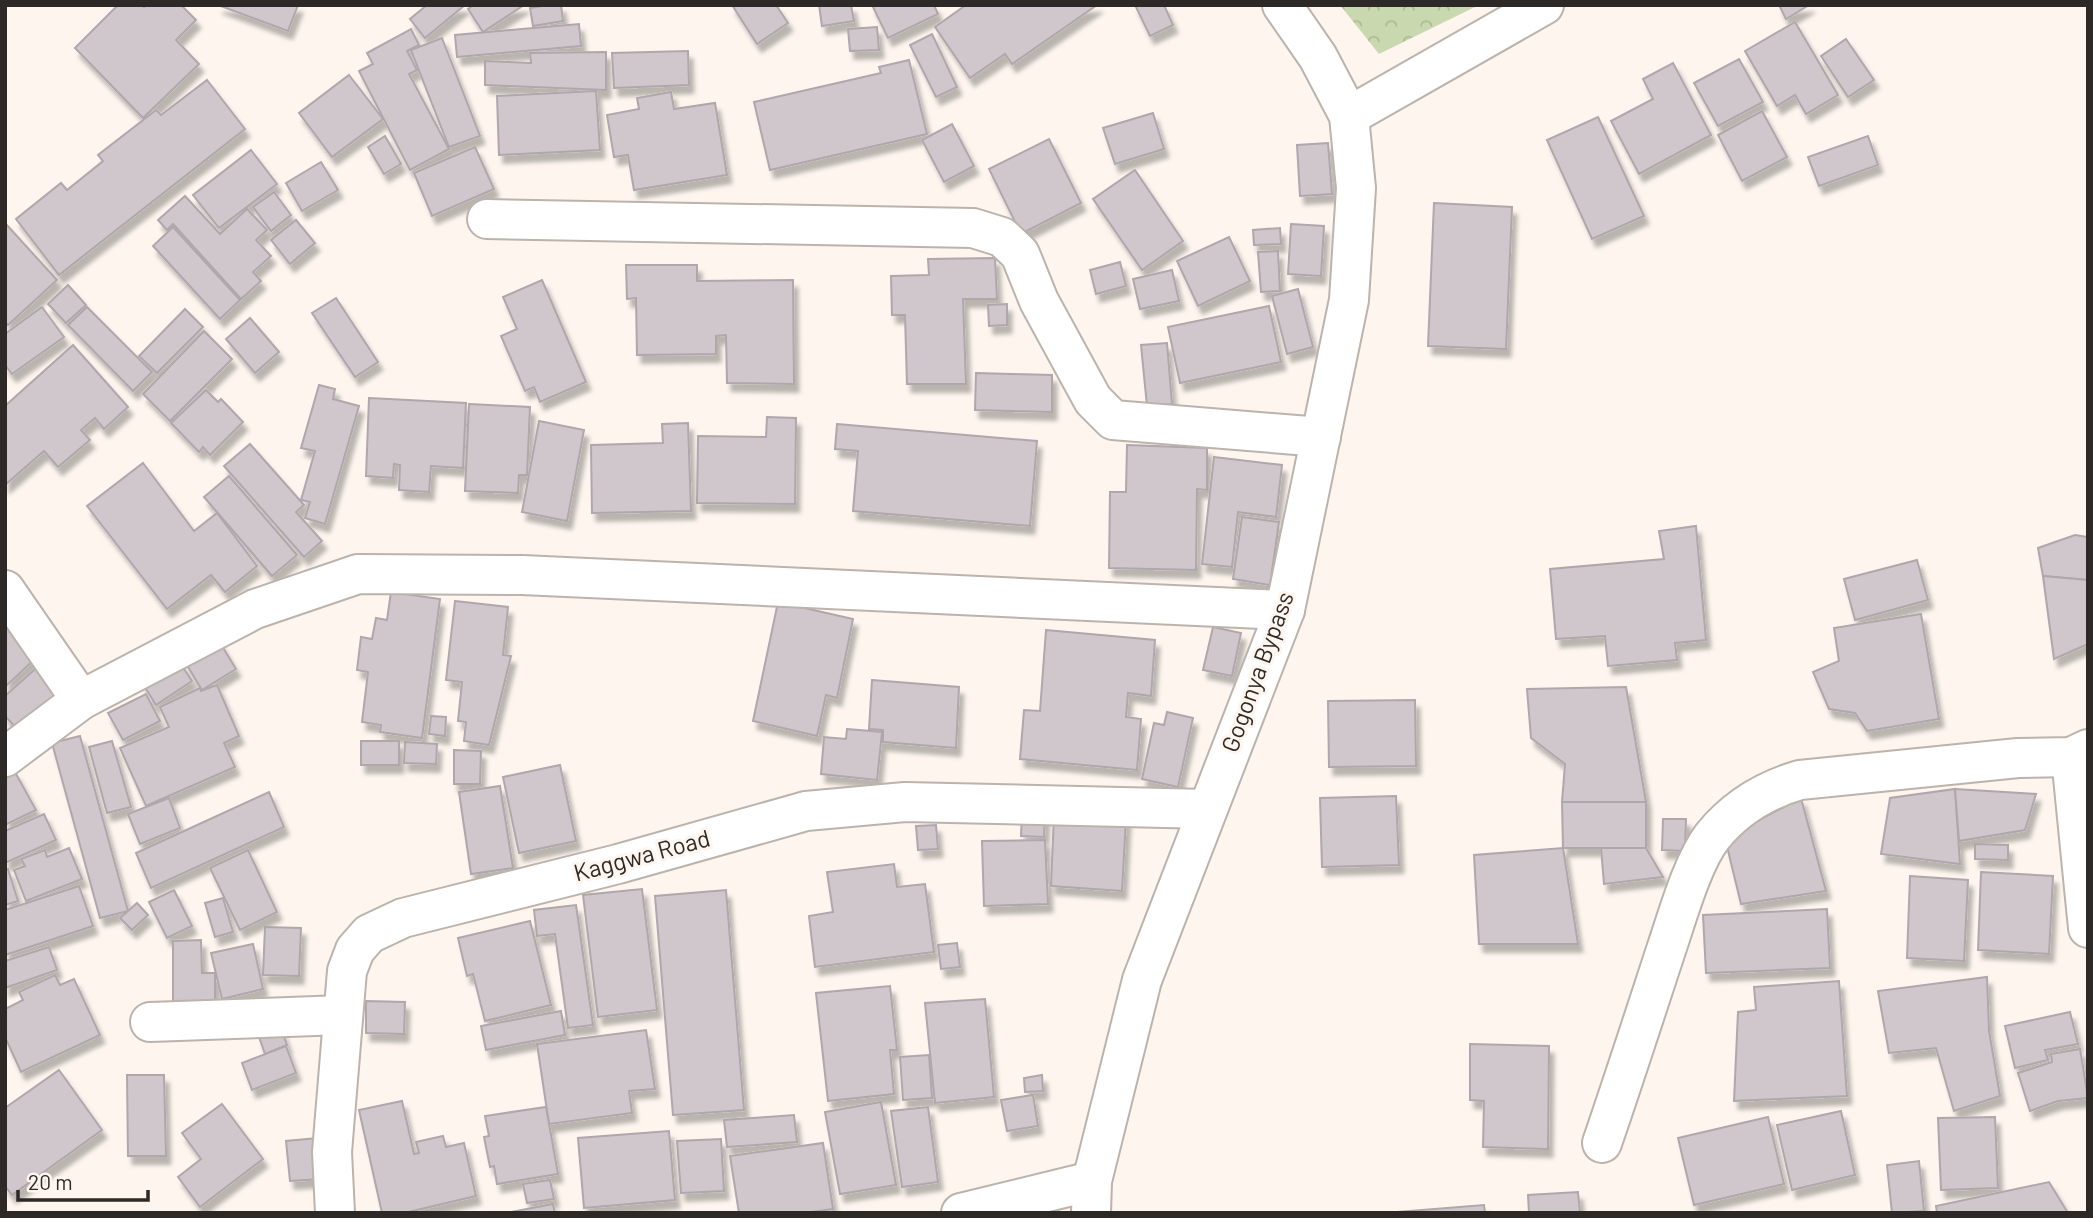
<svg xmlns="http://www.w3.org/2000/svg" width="2093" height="1218" font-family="Barlow,sans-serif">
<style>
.forest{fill:url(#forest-crowns)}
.building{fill:#d0c7cc;stroke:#b0a7ac;stroke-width:2;filter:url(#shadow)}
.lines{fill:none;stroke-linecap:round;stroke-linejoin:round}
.minor-casing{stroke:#bbb3ac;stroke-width:42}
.minor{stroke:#fff;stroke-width:38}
.labels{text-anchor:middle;stroke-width:6;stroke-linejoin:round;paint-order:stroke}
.street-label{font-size:24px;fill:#2c2927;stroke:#fdf5ee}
</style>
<defs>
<pattern id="forest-crowns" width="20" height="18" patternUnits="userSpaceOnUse" patternTransform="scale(1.75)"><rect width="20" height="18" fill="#c9d8af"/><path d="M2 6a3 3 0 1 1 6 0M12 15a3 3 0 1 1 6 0" fill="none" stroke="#adb997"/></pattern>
<filter id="shadow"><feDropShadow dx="4.5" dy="8" stdDeviation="2" flood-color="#0004"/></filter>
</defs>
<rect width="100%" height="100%" fill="#fdf5ee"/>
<path class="forest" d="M1340,5H1479L1379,54Z"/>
<g class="building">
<path d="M118,5H142L144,7L146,5H181L196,20L176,40L199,64L143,118L75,48Z"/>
<path d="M218,5H298L288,31Z"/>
<path d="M427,5H465L425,38L410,19Z"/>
<path d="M474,5H524L483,32L468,9Z"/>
<path d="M548,5H561L563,21L533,26L530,8Z"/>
<path d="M732,5H776L788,23L757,44Z"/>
<path d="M819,5H851L854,21L822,26Z"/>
<path d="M872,5H934L938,14L888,38Z"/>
<path d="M966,5H1097L1012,64L1005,54L970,78L935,27Z"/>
<path d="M1135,5H1164L1173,25L1150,36Z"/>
<path d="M1779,5H1809L1786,19Z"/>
<path d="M1795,22L1838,95L1806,114L1795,95L1777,106L1745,51Z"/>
<path d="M579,24L581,46L457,57L455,35Z"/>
<path d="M877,27L879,50L850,51L848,29Z"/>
<path d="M411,29L419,45L407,51L417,70L409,74L449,149L410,170L359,71L373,64L367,53Z"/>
<path d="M932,34L957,87L936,97L910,45Z"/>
<path d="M442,38L480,136L449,147L411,50Z"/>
<path d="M1846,39L1874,80L1848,97L1821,56Z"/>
<path d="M688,51L689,85L614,88L612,53Z"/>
<path d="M606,52V90L485,85V61L531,63L530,53Z"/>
<path d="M1739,59L1763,102L1718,126L1694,83Z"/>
<path d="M909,60L927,134L770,170L754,102L881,73L879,67Z"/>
<path d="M1673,63L1711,135L1639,174L1611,121L1653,99L1643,79Z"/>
<path d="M349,75L383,119L332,157L299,113Z"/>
<path d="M207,80L245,129L59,275L16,219L61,183L67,190L103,161L98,155L156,110L161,115Z"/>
<path d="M596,91L600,150L499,155L497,96Z"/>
<path d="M671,92L674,109L715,103L727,175L634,190L628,155L614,157L607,115L639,109L637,98Z"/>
<path d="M1762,111L1787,157L1742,181L1718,135Z"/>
<path d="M1153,113L1164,149L1115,164L1103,128Z"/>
<path d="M1598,117L1644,216L1592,239L1547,140Z"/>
<path d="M952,124L974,166L944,182L922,140Z"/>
<path d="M385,136L401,164L384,174L368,147Z"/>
<path d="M1868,136L1878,165L1819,186L1808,157Z"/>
<path d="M1049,139L1081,203L1021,234L989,169Z"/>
<path d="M1328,143L1332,194L1300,196L1297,145Z"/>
<path d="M475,147L494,189L432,216L414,173Z"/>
<path d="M251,150L277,184L219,228L193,195Z"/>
<path d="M321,162L338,190L302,211L286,183Z"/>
<path d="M1135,170L1183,241L1142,270L1093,199Z"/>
<path d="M274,192L291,215L271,231L253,207Z"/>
<path d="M185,196L220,234L247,209L267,230L256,240L271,256L253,272L261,281L241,299L173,224L167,230L158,220Z"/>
<path d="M1434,203L1512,207L1506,349L1428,346Z"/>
<path d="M296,220L315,243L290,264L271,240Z"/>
<path d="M5,223L57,280L8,325L5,322Z"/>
<path d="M1291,224L1324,226L1321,276L1288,274Z"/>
<path d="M173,227L240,300L220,319L153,246Z"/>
<path d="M1280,228L1281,244L1254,245L1253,230Z"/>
<path d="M1229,237L1250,281L1198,306L1177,261Z"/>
<path d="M1278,251L1280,291L1261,292L1258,252Z"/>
<path d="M995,258L997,299H963L966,384H907L905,315H892L891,276L929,275L928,259Z"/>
<path d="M1120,262L1126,286L1096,294L1090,270Z"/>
<path d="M626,265H697V281L793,280L794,384L727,383L726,335L716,336V354L637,355L636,298L627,299Z"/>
<path d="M1172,270L1179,301L1140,309L1133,279Z"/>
<path d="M542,280L586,382L540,402L534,387L525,391L501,336L517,329L503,297Z"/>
<path d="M68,285L86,305L66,323L48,304Z"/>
<path d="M1298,289L1313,347L1287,354L1272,296Z"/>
<path d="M336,298L378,362L355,377L312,313Z"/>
<path d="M1007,304V325L989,326L988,305Z"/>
<path d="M1269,306L1281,362L1180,383L1168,327Z"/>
<path d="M42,307L64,337L12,374L5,365V334Z"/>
<path d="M87,307L152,372L133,391L68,325Z"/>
<path d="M185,309L203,327L157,373L139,356Z"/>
<path d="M250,318L279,352L255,373L226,339Z"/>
<path d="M204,331L232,359L170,421L143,394Z"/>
<path d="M1167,343L1172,404L1147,406L1141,345Z"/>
<path d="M73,345L128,407L104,429L95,418L81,430L90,440L58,467L44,451L5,485V406Z"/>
<path d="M976,373L1052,375V412L975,410Z"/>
<path d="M319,385L335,389L333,399L359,406L325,524L305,518L310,502L301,500L315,451L301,448Z"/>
<path d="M206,390L218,402L221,399L243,422L210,455L203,447L199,452L171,423Z"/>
<path d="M369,398L466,403L463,468L431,466L429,492L399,490L400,465L394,464L393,478L366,476Z"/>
<path d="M469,404L530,407L527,475H519L518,493L465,491Z"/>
<path d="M767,417L796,418L795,504L697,503L698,436L766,437Z"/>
<path d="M539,421L584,430L567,521L522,512Z"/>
<path d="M688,423L691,511L592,513L591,445L663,443L662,424Z"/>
<path d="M837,424L1037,441L1030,526L853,511L858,451L835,449Z"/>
<path d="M250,444L304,505L296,512L322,541L304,557L224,466Z"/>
<path d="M1127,445L1207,448V490L1197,489L1196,570L1109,568L1110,492H1126Z"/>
<path d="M1214,457L1282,465L1276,517L1238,512L1232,567L1202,564Z"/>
<path d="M143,463L194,531L217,513L257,566L225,592L211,575L167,609L87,506Z"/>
<path d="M229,476L297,555L272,576L204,497Z"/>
<path d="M1242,517L1279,522L1270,585L1233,579Z"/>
<path d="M1696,526L1706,640L1675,643L1677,660L1608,666L1605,636L1556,639L1550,569L1664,559L1659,531Z"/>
<path d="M2075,535L2088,537V580L2043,576L2038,548Z"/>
<path d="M1917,560L1928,600L1855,620L1844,579Z"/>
<path d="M2043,576L2088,580V644L2054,659Z"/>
<path d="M391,592L440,599L422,738L380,732L381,725L362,722L368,672L357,670L361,637L372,639L376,618L387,620Z"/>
<path d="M455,601L508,607L503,655L511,656L489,745L464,741L466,722L458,721L462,682L446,680Z"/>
<path d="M778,602L853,619L837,698L826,695L817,736L753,721Z"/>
<path d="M1921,614L1939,719L1867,731L1855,713L1829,709L1813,672L1839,661L1834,628Z"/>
<path d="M5,622L37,657L5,687Z"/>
<path d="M1213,627L1241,633L1232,676L1203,670Z"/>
<path d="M1046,630L1155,640L1151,696L1128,693L1126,717L1141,719L1137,770L1020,759L1024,710L1040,711Z"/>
<path d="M219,641L236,669L202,690L185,662Z"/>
<path d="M176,657L192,681L156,705L141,681Z"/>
<path d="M44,661L67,687L19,731L5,716V696Z"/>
<path d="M872,680L959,687L956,748L883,742V730L869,729Z"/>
<path d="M217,685L239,736L224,743L235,767L146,806L120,748L169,727L160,707L200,688L201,691Z"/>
<path d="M1626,687L1646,802H1562L1565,764L1531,738L1527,689Z"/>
<path d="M146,694L160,721L123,740L108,713Z"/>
<path d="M1415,700L1416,766L1329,767L1328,701Z"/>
<path d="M1167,712L1193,718L1178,787L1142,779L1154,723L1164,725Z"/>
<path d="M431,716L446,717L445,736L429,734Z"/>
<path d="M847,729L882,732L877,780L821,774L824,737L846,739Z"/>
<path d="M80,736L128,911L100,918L52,743Z"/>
<path d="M112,741L131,807L107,813L89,747Z"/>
<rect x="361" y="741" width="38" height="24"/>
<path d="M405,742L437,744L436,764L404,763Z"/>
<path d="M454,750L481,751L480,784H454Z"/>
<path d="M560,765L576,841L519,853L503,777Z"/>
<path d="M15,772L36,810L5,825V779Z"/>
<path d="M500,786L513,868L471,874L459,792Z"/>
<path d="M1955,789L1960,864L1881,854L1890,798Z"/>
<path d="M1955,789L2036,794L2025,830L1959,841Z"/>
<path d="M269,792L284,827L151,888L136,853Z"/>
<path d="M1396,796L1399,865L1322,867L1320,798Z"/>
<path d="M169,798L180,828L140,844L128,814Z"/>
<path d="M1801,798L1826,891L1741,904L1725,838Z"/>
<path d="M1562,802H1646V848H1563Z"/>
<path d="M1022,813H1045L1044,837L1021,836Z"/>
<path d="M44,814L56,840L5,863V831Z"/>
<path d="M1054,814L1126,818L1122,891L1051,886Z"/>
<path d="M1663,819H1686L1685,851L1662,850Z"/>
<path d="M936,825L938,849L918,850L916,826Z"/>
<path d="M1045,840L1048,904L984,906L982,841Z"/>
<path d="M1975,844L2008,845V860L1975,859Z"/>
<path d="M69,848L82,879L26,901L14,870L25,866L21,859L45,850L47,857Z"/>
<path d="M1563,848L1578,944H1479L1474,855Z"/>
<path d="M1601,848H1646L1663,877L1604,884Z"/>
<path d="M248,850L277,912L240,930L210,868Z"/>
<path d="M894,864L897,887L925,884L934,952L815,967L809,916L833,912L827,872Z"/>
<path d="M8,869L18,901L5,905V870Z"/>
<path d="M1981,872L2053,876L2049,954L1978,950Z"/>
<path d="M1910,876L1968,880L1964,961L1907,958Z"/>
<path d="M79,886L93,926L5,955V910Z"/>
<path d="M642,889L657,1010L598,1017L583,895Z"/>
<path d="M174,890L192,926L167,938L149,902Z"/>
<path d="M726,890L744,1110L673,1115L655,896Z"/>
<path d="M223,898L233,932L215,937L205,903Z"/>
<path d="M137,903L148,915L132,930L120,918Z"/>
<path d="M576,905L593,1025L568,1028L555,934L537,936L534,910Z"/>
<path d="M1827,909L1830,968L1706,973L1703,915Z"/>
<path d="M530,921L551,1005L485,1021L473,974L467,976L458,938Z"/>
<path d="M265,927L301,928L299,976L263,975Z"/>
<path d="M201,940L202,973H215V1004H173V941Z"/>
<path d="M957,943L960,967L941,969L938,945Z"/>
<path d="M253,944L263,989L222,999L211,953Z"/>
<path d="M49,947L57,970L5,988V961Z"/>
<path d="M55,975L60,985L74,979L100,1035L21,1072L5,1037V1009L23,1000L19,992Z"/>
<path d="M1987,977L1989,1031L2000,1096L1954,1111L1936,1048L1889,1053L1878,991Z"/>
<path d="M1839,981L1847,1096L1734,1101L1738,1012L1756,1010L1754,987Z"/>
<path d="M890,986L897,1050H890L894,1094L828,1101L816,993Z"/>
<path d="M985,999L994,1097L935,1103L925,1003Z"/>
<path d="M366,1001L405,1002L404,1034L366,1033Z"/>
<path d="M561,1011L565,1035L486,1050L481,1026Z"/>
<path d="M2070,1012L2078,1044L2045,1050L2048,1060L2015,1068L2005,1026Z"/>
<path d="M281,1029L287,1045L265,1054L259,1037Z"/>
<path d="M646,1030L655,1089L629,1091L632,1113L549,1124L537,1044Z"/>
<path d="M1470,1044L1549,1046L1548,1149L1483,1147L1484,1101L1470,1100Z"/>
<path d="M286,1046L296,1073L252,1090L242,1063Z"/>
<path d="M2080,1049L2088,1098L2058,1101L2030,1111L2018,1073L2052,1062L2051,1054Z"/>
<path d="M929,1055L932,1098L903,1100L900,1057Z"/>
<path d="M59,1070L102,1130L12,1195L5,1186V1108Z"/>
<path d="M127,1075H164L166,1156H128Z"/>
<path d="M1042,1075L1043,1091L1025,1092L1024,1078Z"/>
<path d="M1033,1095L1038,1126L1007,1131L1001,1100Z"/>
<path d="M402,1101L414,1154L419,1153L416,1142L443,1136L446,1147L464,1143L476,1196L404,1213H382L359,1110Z"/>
<path d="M881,1102L896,1185L840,1194L825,1112Z"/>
<path d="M222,1104L263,1159L200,1207L178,1177L201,1159L182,1133Z"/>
<path d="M546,1107L558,1174L497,1184L494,1166L490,1167L484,1137L489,1136L485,1116Z"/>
<path d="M928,1107L938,1182L902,1187L891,1111Z"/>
<path d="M1841,1111L1855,1175L1792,1190L1777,1125Z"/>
<path d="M794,1115L797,1142L727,1147L724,1120Z"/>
<path d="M1768,1117L1784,1184L1694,1205L1678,1138Z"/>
<path d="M1995,1117L1998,1188L1941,1190L1938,1118Z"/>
<path d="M669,1131L675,1200L584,1208L578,1138Z"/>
<path d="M317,1138L321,1179L290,1181L286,1141Z"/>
<path d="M721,1139L724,1191L681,1193L677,1141Z"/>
<path d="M823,1143L833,1209L804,1213H739L730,1156Z"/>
<path d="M1919,1161L1924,1211L1892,1213L1887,1165Z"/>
<path d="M550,1180L554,1199L527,1203L523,1184Z"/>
<path d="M2049,1182L2068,1213H1937L1936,1206Z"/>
<path d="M1578,1192L1580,1213H1529L1528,1195Z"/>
<path d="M553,1204L555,1213H506Z"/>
<path d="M1484,1205L1485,1213H1384Z"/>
</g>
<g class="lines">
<defs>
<g id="minor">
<path d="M1349,116L1544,5"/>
<path d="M487,219L973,228L1002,237L1020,254L1039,301L1093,400L1113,420L1321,437"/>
<path d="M5,590L81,700"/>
<path d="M5,757L81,700L255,609L358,574L522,575L1285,610"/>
<path d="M2071,757L2088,928"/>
<path d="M150,1022L343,1015"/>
<path d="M1602,1143C1624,1079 1645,1014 1666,950C1677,918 1692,863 1712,837C1736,807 1765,790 1800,780L2018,758L2071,757L2088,749"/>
<path d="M335,1213L332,1152L347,971L355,950L369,934L403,918L618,864L806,811L905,802L1207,809"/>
<path d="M961,1213L1092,1181"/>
<path d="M1091,1213L1092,1181L1142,980L1285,610L1349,300L1356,188L1349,116L1318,57L1282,5"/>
</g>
</defs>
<use href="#minor" class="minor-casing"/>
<use href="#minor" class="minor"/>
</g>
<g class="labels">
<g class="street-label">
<text transform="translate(1258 672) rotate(-70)" y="8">Gogonya Bypass</text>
<text transform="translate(642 856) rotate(-15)" y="8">Kaggwa Road</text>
</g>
</g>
<rect width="2093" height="1218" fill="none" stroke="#2c2927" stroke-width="14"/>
<path d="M18 1190v10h130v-10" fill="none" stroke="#2c2927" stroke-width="3.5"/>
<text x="28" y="1190" font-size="21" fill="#2c2927" stroke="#fdf5ee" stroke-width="5" paint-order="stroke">20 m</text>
</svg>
